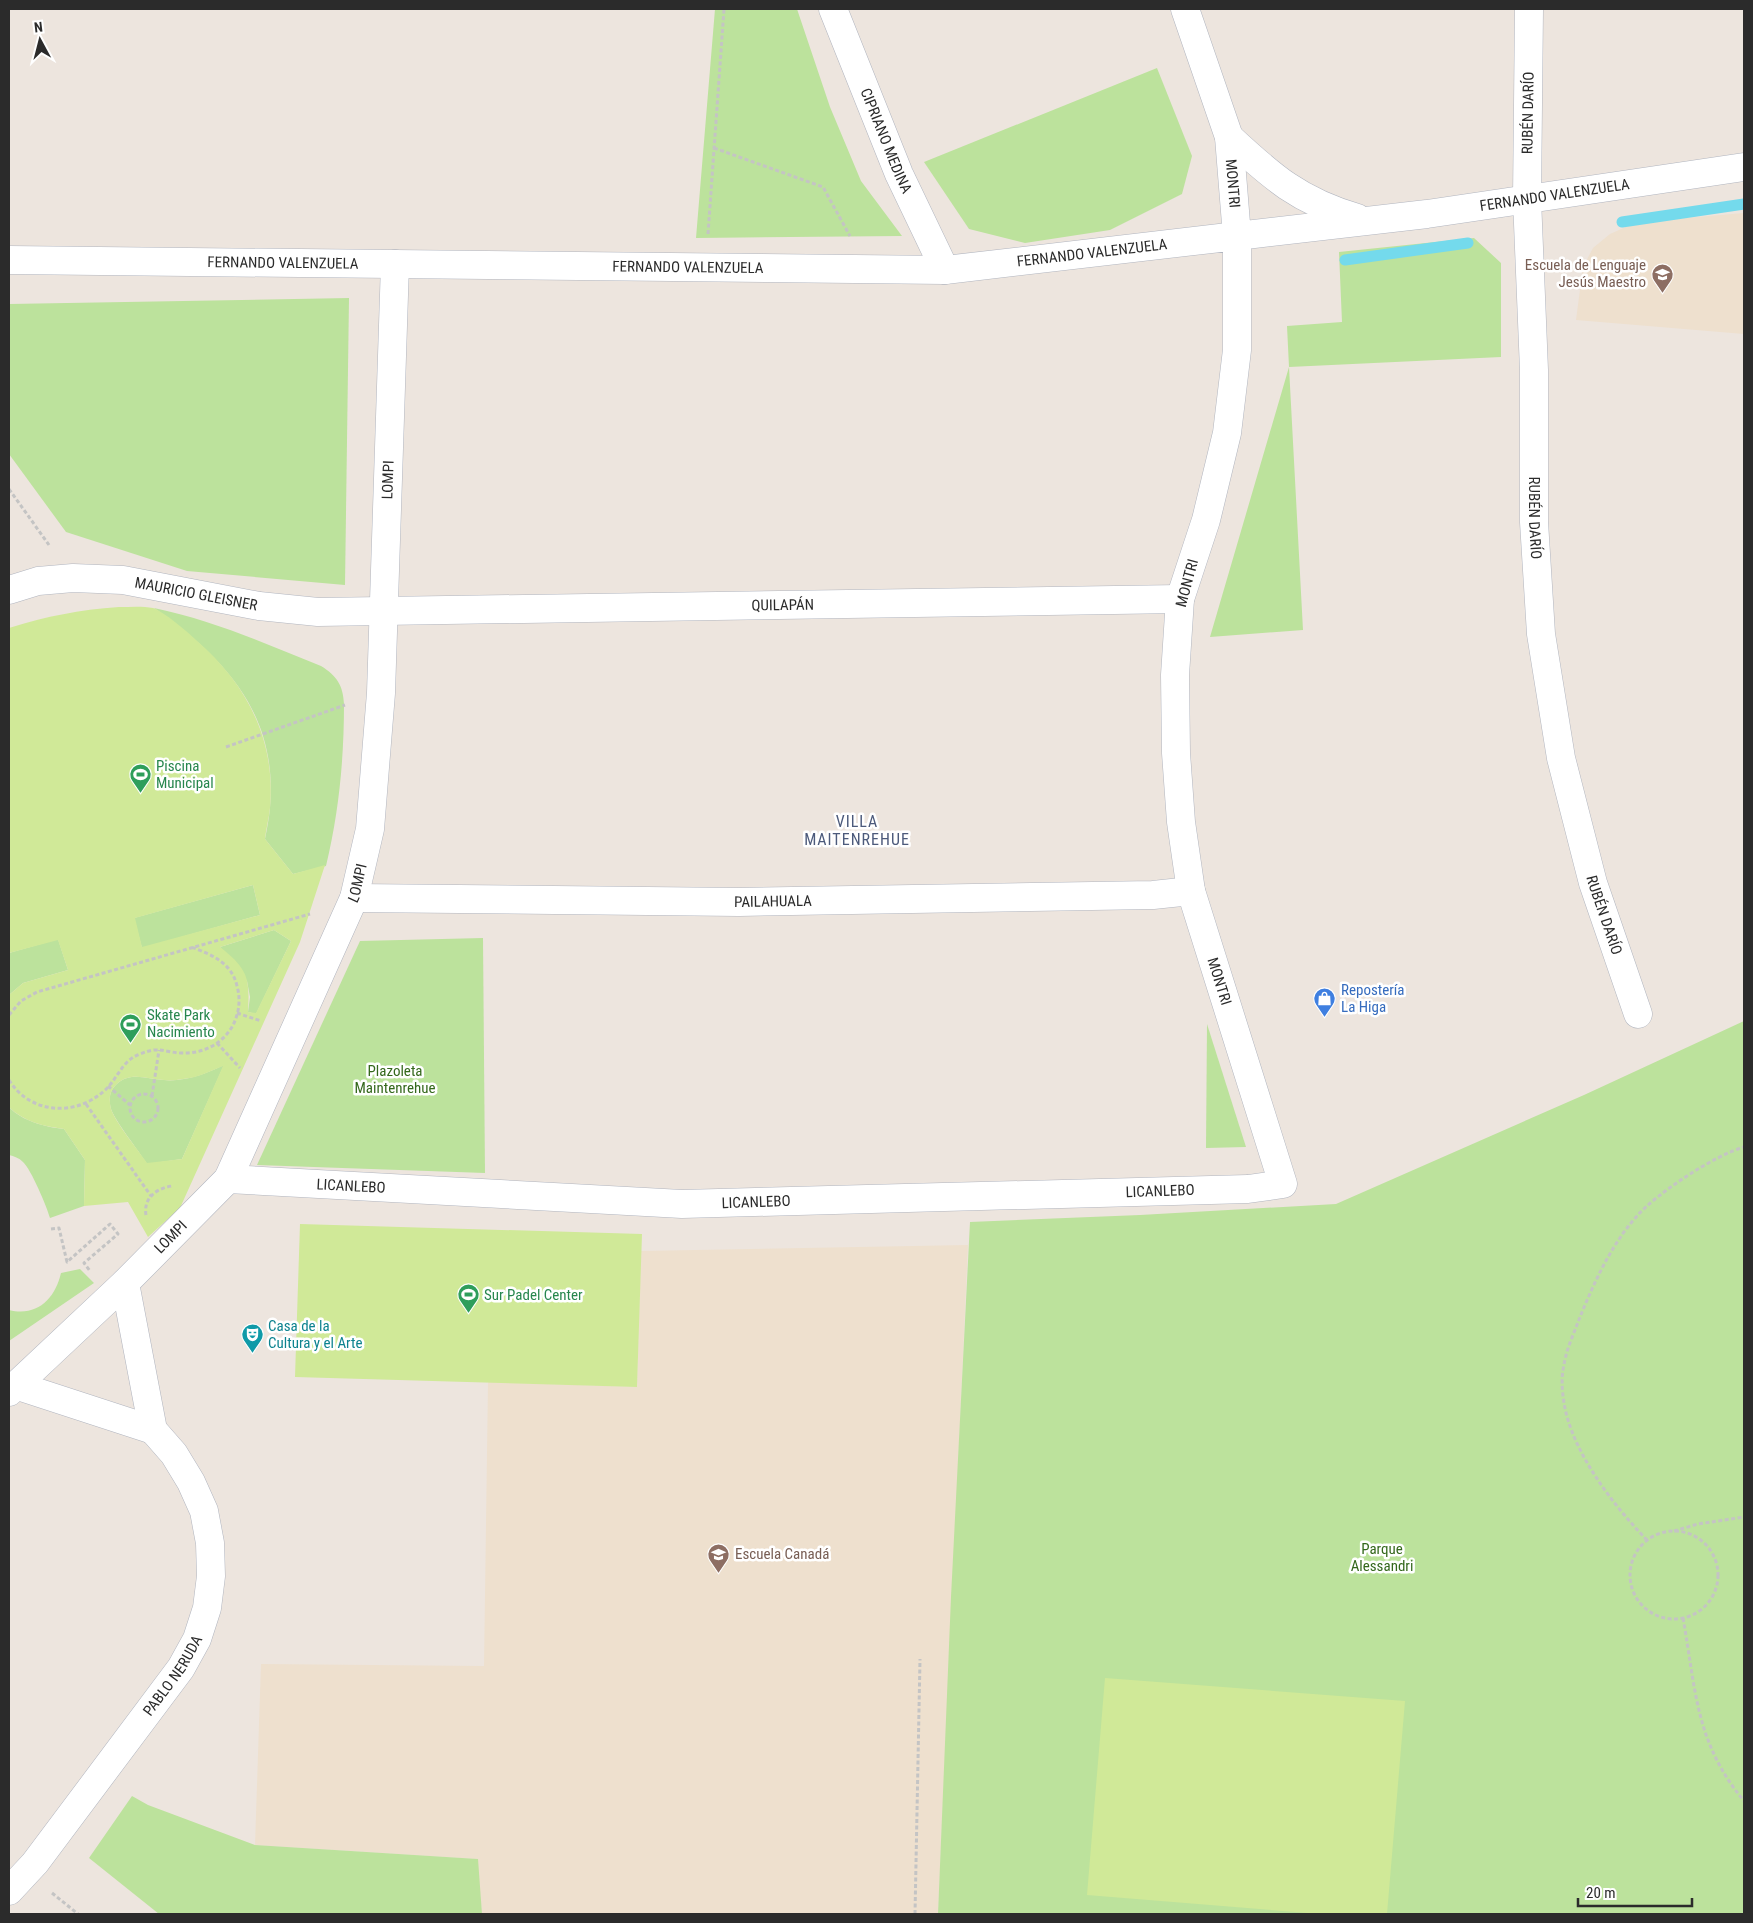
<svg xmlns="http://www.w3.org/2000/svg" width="1753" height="1923" font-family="'Roboto Condensed',sans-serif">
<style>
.education{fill:#eee0ce}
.green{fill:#bce29c}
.pitch{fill:#d0e998;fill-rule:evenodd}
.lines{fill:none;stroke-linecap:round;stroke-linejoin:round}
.stream{stroke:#74daec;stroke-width:11}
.street-casing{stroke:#b1b5bf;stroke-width:29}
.secondary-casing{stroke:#b1b5bf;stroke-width:29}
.path{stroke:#c4c4c4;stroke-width:3;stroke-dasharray:4 2.5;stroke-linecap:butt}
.street{stroke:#fff;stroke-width:28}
.secondary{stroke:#fff;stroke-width:28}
.labels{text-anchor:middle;stroke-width:5;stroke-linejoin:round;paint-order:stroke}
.street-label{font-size:15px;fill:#2b2b2b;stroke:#fff}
.education-label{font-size:15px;fill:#785e54;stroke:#fff;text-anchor:end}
.leisure-label{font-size:15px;fill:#27864d;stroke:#fff;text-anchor:start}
.shop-label{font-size:15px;fill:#366cbe;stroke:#fff;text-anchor:start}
.park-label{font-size:15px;fill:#34681c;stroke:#fff}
.culture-label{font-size:15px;fill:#0d838f;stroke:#fff;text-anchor:start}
.neighbourhood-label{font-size:16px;letter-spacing:1px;fill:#4c5a7b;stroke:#fff}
</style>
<rect width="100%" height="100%" fill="#ede5de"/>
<g class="education">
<path d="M1744,213V334L1576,320L1583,267L1593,248L1610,234L1637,222Z"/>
<path d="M968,1245L938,1914H482L477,1859L255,1845L261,1664L484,1666L488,1382L637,1387L641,1251Z"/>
</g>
<g class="green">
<path d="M715,9H797L830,107L861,181L902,236L696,238Z"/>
<path d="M1157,68L1192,156L1182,194L1110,230L1025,243L969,229L924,162Z"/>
<path d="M1474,238L1501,263V357L1289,367L1303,630L1210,637L1289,367L1287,326L1342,322L1339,252Z"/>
<path d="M349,298L345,585L187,571L66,532L9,454V304Z"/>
<path d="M154,608C212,620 267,644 321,666C337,676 343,685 344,704C344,759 339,812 326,866L293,874L265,839C267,829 269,818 270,808C278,714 226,659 154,608Z"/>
<path d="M253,885L260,915L142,948L134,918Z"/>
<path d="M274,930L291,941L256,1014L248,1012L250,997L247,981L220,947Z"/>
<path d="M483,938L485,1173L257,1165L360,941Z"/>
<path d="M58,939L68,970L23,983L9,995V953Z"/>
<path d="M1744,1021V1914H938L951,1597L970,1222L1140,1215L1336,1204L1584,1095Z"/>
<path d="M1207,1024L1246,1147L1206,1148Z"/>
<path d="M224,1065L182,1159L147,1164C139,1151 115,1121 111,1109C109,1101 109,1093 114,1087C128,1070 146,1079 164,1080C171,1081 177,1080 184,1079C198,1077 211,1071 224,1065Z"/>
<path d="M9,1107C22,1121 45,1127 64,1129L85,1160L84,1206L50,1218C47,1207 31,1169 23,1162C19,1158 14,1156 9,1155Z"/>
<path d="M80,1269L94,1283L9,1341V1310C37,1317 55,1299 61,1273Z"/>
<path d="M132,1796L148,1805L255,1845L478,1859L482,1914H159L89,1858Z"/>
</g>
<g class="pitch">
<path d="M119,607C130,607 143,606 153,608C163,611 188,632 196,640C247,684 276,740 270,808C269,818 266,829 265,839L293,874L325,865L300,942L180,1208L148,1237L128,1202L84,1206L85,1160L64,1129C43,1126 24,1122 9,1107V995L23,983L68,970L58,940L9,953V628C48,616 78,610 119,607ZM253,885L260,915L142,947L135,918ZM274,930L291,941L256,1013L248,1012C250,978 248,969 220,947ZM223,1066L182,1159L147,1163C139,1151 115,1122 111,1109C109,1101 109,1093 114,1087C128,1070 146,1079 164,1080C170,1081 177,1080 183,1079C198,1078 210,1071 223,1066Z"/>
<path d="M300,1224L642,1234L637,1387L295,1377Z"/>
<path d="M1105,1678L1405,1701L1387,1914H1320L1087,1895Z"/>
</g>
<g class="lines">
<g class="stream">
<path d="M1622,222L1744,204"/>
<path d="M1345,260L1468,243"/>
</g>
<defs>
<g id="street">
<path id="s1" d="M833,9L899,174L945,270"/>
<path id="s2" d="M1529,9L1527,199L1534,370V522L1541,634L1561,758L1593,883L1638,1014"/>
<path id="s3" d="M9,260L945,270L1237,236V350L1227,433L1206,520L1180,599L1175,675L1176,753L1181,822L1191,891L1283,1184L1248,1189L682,1204L228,1179"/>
<path id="s4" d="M9,590L38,581L73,578L123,580L259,606L318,612L1180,599"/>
<path id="s5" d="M354,898L739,902L1153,895L1191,891"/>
<path d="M15,1385L153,1430"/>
<path id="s6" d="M9,1392L125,1283L228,1179L354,898L370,829L381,693L395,264"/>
<path id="s7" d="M9,1891L35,1863L181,1668L197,1639L207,1608L211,1576L210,1543L204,1511L191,1482L174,1454L153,1430L125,1283"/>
</g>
<g id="secondary">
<path id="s8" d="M1185,9L1229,137L1237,236L1427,214L1744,167"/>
<path d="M1229,137C1272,177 1299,201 1357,218"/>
</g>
</defs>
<use href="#street" class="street-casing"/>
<use href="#secondary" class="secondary-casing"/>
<g class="path">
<path d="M714,148L823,187L850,236"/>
<path d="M708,234L724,9"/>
<path d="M9,489L49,545"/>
<path d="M226,747L345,705"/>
<path d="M237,1013L261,1021"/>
<path d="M9,1015L21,1001L37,992L310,914"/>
<path d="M217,1043L240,1068"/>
<path d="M9,1080C30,1114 75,1117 104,1091C118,1079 121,1061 140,1054C159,1046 163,1052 181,1053C202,1054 221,1045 232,1027C239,1014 241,1000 237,986C232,963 211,954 191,947"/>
<path d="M108,1086L130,1105"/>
<circle cx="144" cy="1108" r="14"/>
<path d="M152,1096L159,1050"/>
<path d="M86,1104L151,1196"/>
<path d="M146,1215C143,1198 157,1188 172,1186"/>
<path d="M51,1229L59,1228L67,1262L110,1224L118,1234L84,1263L90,1271"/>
<path d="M1674,1531L1698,1524L1744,1517"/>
<circle cx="1674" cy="1575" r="44"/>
<path d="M1647,1540C1613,1505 1572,1452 1564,1403C1562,1390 1561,1377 1564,1365C1566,1350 1573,1336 1578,1322C1593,1285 1610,1246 1637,1216C1657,1193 1715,1155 1744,1147"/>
<path d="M1683,1618C1696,1690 1695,1742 1744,1801"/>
<path d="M52,1893L78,1914"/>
<path d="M915,1914L920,1659"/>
</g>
<use href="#street" class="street"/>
<use href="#secondary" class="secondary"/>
</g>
<defs>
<symbol id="school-pin" viewBox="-11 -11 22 30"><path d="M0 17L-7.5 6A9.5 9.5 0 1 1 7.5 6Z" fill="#8d6e63" stroke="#fff"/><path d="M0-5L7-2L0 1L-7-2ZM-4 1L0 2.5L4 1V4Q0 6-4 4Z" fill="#fff"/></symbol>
<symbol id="stadium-pin" viewBox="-11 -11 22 30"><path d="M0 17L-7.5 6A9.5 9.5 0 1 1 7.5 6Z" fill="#2e9e5b" stroke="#fff"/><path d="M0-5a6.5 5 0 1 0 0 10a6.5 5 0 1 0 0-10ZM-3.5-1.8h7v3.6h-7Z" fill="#fff"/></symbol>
<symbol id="shop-pin" viewBox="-11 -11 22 30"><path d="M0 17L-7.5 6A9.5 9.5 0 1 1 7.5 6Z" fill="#3f7fe0" stroke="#fff"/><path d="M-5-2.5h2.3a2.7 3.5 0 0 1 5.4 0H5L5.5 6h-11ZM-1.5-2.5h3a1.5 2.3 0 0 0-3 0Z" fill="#fff"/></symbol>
<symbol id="theatre-pin" viewBox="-11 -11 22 30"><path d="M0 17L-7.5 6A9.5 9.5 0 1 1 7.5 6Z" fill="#0f9aa8" stroke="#fff"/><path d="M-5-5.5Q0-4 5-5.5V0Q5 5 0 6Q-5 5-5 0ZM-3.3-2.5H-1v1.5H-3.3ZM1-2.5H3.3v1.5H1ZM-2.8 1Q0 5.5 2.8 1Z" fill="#fff"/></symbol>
</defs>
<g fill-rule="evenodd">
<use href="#school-pin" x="1650" y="262" width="25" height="34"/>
<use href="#stadium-pin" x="128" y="762" width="25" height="34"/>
<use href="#shop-pin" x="1312" y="986" width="25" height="34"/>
<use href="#stadium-pin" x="118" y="1012" width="25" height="34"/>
<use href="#stadium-pin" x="456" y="1282" width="25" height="34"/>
<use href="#theatre-pin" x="240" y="1322" width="25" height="34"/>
<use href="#school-pin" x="706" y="1542" width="25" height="34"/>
</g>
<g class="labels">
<g class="street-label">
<text transform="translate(1528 113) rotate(-89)" y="5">RUBÉN DARÍO</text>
<text dy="5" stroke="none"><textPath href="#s1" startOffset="142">CIPRIANO MEDINA</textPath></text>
<text dy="5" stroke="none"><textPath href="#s8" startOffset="182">MONTRI</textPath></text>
<text dy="5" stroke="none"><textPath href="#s8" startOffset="555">FERNANDO VALENZUELA</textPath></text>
<text dy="5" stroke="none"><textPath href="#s3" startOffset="1084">FERNANDO VALENZUELA</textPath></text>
<text dy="5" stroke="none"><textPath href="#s3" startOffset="274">FERNANDO VALENZUELA</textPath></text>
<text dy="5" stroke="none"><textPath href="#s3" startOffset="679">FERNANDO VALENZUELA</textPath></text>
<text dy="5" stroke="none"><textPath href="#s6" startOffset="1034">LOMPI</textPath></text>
<text dy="5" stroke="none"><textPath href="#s2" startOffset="509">RUBÉN DARÍO</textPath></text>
<text transform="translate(1187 583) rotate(-75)" y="5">MONTRI</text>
<text dy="5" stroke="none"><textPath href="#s4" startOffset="190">MAURICIO GLEISNER</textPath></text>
<text dy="5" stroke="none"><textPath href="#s4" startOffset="778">QUILAPÁN</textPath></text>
<text dy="5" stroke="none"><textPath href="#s6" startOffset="629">LOMPI</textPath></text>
<text dy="5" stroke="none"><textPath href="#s5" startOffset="419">PAILAHUALA</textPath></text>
<text dy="5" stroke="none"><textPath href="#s2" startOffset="914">RUBÉN DARÍO</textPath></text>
<text dy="5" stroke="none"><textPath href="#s3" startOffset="1988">MONTRI</textPath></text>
<text transform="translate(351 1186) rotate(3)" y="5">LICANLEBO</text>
<text transform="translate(1160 1191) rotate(-2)" y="5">LICANLEBO</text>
<text transform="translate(756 1202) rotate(-2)" y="5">LICANLEBO</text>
<text dy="5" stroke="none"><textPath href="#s6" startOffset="224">LOMPI</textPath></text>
<text dy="5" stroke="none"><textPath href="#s7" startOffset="271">PABLO NERUDA</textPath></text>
</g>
<g class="education-label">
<text x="1646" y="270">Escuela de Lenguaje<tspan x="1646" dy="17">Jesús Maestro</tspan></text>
<text x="735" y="1559" text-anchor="start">Escuela Canadá</text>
</g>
<g class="leisure-label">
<text x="156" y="771">Piscina<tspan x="156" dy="17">Municipal</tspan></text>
<text x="147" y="1020">Skate Park<tspan x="147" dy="17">Nacimiento</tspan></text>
<text x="484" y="1300">Sur Padel Center</text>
</g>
<g class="shop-label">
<text x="1341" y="995">Repostería<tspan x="1341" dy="17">La Higa</tspan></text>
</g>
<g class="park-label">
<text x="395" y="1076">Plazoleta<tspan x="395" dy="17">Maintenrehue</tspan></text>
<text x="1382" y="1554">Parque<tspan x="1382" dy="17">Alessandri</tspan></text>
</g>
<g class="culture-label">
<text x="268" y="1331">Casa de la<tspan x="268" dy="17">Cultura y el Arte</tspan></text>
</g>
<g class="neighbourhood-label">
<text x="857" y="827">VILLA<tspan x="857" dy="18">MAITENREHUE</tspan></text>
</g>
</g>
<rect width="1753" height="1923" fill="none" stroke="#2b2b2b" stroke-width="20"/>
<g transform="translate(40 40) rotate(353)" stroke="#ffffff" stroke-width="4" paint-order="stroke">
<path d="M0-4L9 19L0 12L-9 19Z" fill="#2b2b2b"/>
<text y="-8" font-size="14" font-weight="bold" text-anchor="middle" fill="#2b2b2b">N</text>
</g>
<path d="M1578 1898v8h114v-8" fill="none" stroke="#2b2b2b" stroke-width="2.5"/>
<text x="1586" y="1898" font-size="15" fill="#2b2b2b" stroke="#ffffff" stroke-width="4" paint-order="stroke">20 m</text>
</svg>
